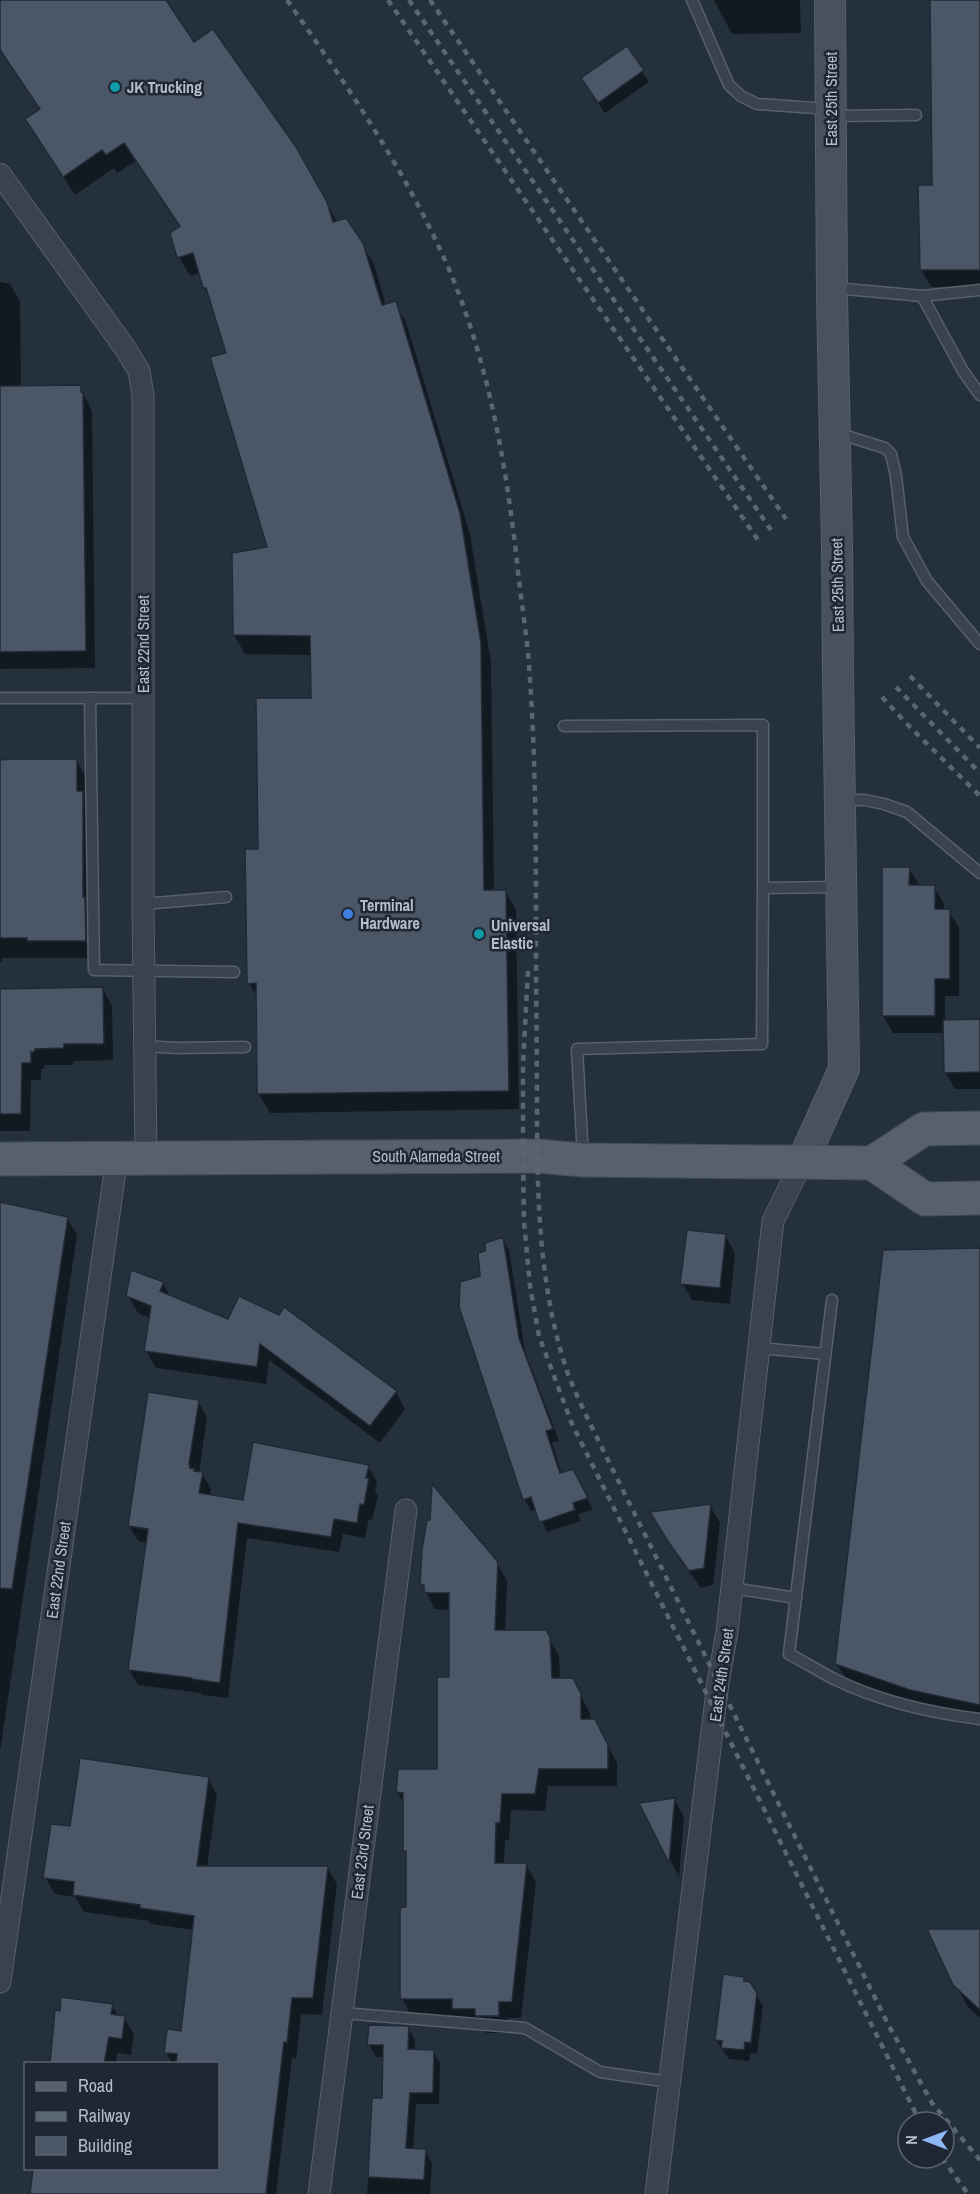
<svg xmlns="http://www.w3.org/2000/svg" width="980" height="2194" font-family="'Archivo Narrow',sans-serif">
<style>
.shadow{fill:#0007}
.building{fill:#4b5766;stroke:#202935;stroke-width:1.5}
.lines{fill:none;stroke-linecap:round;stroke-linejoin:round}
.lane-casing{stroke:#57606b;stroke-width:13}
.street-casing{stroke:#57606b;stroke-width:23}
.secondary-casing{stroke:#57606b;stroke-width:32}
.primary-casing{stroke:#424b57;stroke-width:35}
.lane{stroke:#39424e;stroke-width:10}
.street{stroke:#39424e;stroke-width:21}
.secondary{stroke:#475160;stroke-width:30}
.primary{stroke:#57616d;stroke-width:33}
.rail{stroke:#5b6674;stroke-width:4.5;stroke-dasharray:6 6;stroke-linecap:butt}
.secondary-bridge-casing{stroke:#57606b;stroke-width:32;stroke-linecap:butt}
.secondary-bridge{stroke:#475160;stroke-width:30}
.culture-dot{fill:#0f9aa8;stroke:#1e2733;stroke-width:2}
.shop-dot{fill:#3f7fe0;stroke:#1e2733;stroke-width:2}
.labels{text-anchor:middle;stroke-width:5;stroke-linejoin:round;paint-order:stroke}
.poi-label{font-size:16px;font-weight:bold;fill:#b5bdc8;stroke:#1e2733;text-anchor:start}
.street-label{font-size:16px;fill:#b5bdc8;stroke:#1e2733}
</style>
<rect width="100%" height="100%" fill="#25303d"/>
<g class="shadow">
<path d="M0,0H165L194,44L295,147L337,222L362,244L374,264L386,306L395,303L406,322L470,534L491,663L494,892H506L516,910L519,1109L270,1113L259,1094L258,999L249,983L260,850L312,699V655L245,654L234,635L269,548L227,354L211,299L205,288L200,273L190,276L179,257L181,227L136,161L117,173L114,168L75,195L27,119L40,110L0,50Z"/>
<path d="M714,0H800L801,33L732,34Z"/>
<path d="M931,0H980V286L931,287L921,270L934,186Z"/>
<path d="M627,48L649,82L605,113L589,90Z"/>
<path d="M0,282L10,284L20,301L21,388L80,387L92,411L95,668L0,669Z"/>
<path d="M76,760L86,777L95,958H2V962H0V761Z"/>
<path d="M909,868L920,886L934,887L944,904V911H949L959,928V996H945V1021H980V1007V1089H955L945,1072V1033H893L883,1016Z"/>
<path d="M103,989L112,1006L113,1060L74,1061L73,1065H44V1069H41V1080H31L30,1131H0V991Z"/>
<path d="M0,1205L67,1218L77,1235L0,1752Z"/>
<path d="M725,1235L735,1253L730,1304L692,1300L682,1283Z"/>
<path d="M502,1239L509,1250L525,1351L559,1441L552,1443L562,1474L579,1482L593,1510L578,1514L581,1521L547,1532L537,1509L531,1511L524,1499L482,1277L486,1252Z"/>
<path d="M980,1250V1720L921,1707L847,1681L837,1664Z"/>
<path d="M163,1284L171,1297L396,1392L405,1409L380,1443L269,1360L266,1384L156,1368L146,1351L150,1318L138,1313L128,1296Z"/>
<path d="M198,1401L207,1417L199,1473H202L211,1489L210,1496L244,1501L368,1466L377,1482L375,1491L378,1496L372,1520L369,1519L365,1538L343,1534L339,1552L247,1538L228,1698L203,1695L201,1693L138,1685L129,1670L147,1543L138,1541L129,1526Z"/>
<path d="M710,1506L720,1523L713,1585L701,1588L680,1560L653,1514Z"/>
<path d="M423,1550L497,1563L507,1581L505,1631H545L559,1656L560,1679H572L590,1713V1721L604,1738L617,1763V1786H548L545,1811L511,1810L509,1840H505L504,1864L526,1865L536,1882L521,2018H508V2033H486L482,2025H463L457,2016L411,2015L402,1998L407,1909L408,1855L405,1851V1805L397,1792L438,1771L451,1678V1610L435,1609L422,1585Z"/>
<path d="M208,1778L217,1795L207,1868L327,1867L337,1884L322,2015L301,2014L296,2059L292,2058L276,2194H31L35,2168H218V2064H172L166,2052L182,2032L194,1930L151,1924L149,1921L84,1912L75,1897L55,1894L45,1877L71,1828Z"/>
<path d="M675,1800L684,1817L679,1877L642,1804Z"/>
<path d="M980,1931V2018L968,2007L955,1984Z"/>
<path d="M743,1978L746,1983H749L763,2006L757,2054L751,2053L749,2061L729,2059L716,2040Z"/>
<path d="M112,2005L119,2017L124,2018L134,2034L131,2055L117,2053L116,2064H52Z"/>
<path d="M408,2028L415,2040V2051H433L440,2063L439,2104H416L413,2150L425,2151L432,2163L430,2194H367L373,2099L383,2100L384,2057H376L369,2045Z"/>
</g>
<g class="building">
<path d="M0,0H166L194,42L213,29L296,147L327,202L333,222L346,218L363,243L382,305L396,301L460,513L481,643L484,890H506L509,1091L257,1094L256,983L247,984L245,849H258L256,698H311L310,636L233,635L232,553L267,547L210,357L226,353L206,288H203L193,253L177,258L170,233L180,226L124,143L106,155L102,150L63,177L25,119L40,109L0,50Z"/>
<path d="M930,0H980V270H920L918,185H932Z"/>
<path d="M627,46L644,70L598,103L581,78Z"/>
<path d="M81,385V392H83L86,651L0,652V386Z"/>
<path d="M11,759H77V791H83V897H85L86,941H27V938H0V760Z"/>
<path d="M882,867H910L909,885H935V909H950V979H935V1016H882Z"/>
<path d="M103,987L104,1044H64V1048L35,1049L34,1052H31V1063H22L21,1114H0V989Z"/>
<path d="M980,1019V1072L944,1073L943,1020Z"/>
<path d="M0,1202L68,1217L12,1589L0,1588Z"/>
<path d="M687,1230L726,1234L720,1288L680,1284Z"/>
<path d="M503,1237L519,1338L553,1429L546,1431L560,1473L573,1469L588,1498L573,1503L575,1510L544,1521L539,1522L531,1497L523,1500L459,1307L460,1282L480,1276L478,1253L485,1251V1243Z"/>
<path d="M980,1248V1705L910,1690L835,1664L883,1250Z"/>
<path d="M131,1270L164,1282L160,1291L228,1319L239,1296L279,1315L284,1307L397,1391L370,1426L260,1344L257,1367L144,1351L151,1306L126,1296Z"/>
<path d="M148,1392L199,1400L189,1464L190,1468L195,1469L194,1471L203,1472L199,1493L243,1500L253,1442L369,1465L366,1478H369L364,1505L360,1504L357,1523L334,1519L331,1537L238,1523L220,1683L192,1679V1678L128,1670L148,1529L128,1526Z"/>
<path d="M432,1484L498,1562L495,1630H546L550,1637L552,1678H573L581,1694V1719H595L608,1745V1769H539L535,1794H502L500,1823H496L495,1863H527L512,2002H499V2016H475V2009H452V1999H400V1911L401,1907H406V1851H403V1793L396,1792L398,1769H437V1677H449V1593H429L424,1592V1585H420L422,1549L427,1520H430Z"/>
<path d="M711,1504L704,1568L689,1571L669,1543L650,1512Z"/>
<path d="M80,1758L209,1777L197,1866H328L313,1998H292L287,2043L284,2042L266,2194H30L33,2169H218V2064H176L177,2054L164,2053L167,2029L181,2031L194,1916L140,1908V1905L73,1895L74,1882L43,1878L51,1824L70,1826Z"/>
<path d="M675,1798L669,1863L639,1803Z"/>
<path d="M927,1929H980V2010L953,1985Z"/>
<path d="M723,1974L744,1977V1981L750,1982L757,1993L751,2043L745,2042L744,2050L721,2048L722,2041L715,2040Z"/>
<path d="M61,1997L113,2004L111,2014L125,2016L122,2039L109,2037L104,2064H50L55,2010L60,2011Z"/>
<path d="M369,2025L409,2026L408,2049L434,2050L433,2093H410L406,2148L426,2149L424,2180L368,2177L372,2098H382L383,2045H367Z"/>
</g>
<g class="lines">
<defs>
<g id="lane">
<path d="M692,0L729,85L741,96L757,104L829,109"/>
<path d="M833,116L916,115"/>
<path d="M835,288L922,296L980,290"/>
<path d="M922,296L963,371L980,395"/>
<path d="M837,433L885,448L891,454L896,476L903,537L927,581L980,644"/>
<path d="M0,698H143"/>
<path d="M90,698L94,970L234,972"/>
<path d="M564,726L763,725V888L839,887"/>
<path d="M842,800H865L884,804L907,812L980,873"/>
<path d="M143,904L226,897"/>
<path d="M144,1046L177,1048L245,1047"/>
<path d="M583,1157L577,1049L762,1044L763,888"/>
<path d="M832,1300L789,1654C804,1662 819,1671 834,1679C879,1701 931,1713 980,1719"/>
<path d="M759,1348L825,1354"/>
<path d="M732,1588L796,1598"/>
<path d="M342,2013L525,2028L600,2072L669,2082"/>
</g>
<g id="street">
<path d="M0,174L125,348L139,371L143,395V904L146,1157"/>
<path d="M0,1982L117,1157"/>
<path d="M319,2194L406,1510"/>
<path d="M656,2194L718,1682L727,1632L773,1221L802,1162"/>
</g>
<g id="secondary">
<path d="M830,0L832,296L837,544"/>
<path d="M802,1162L844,1069L838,678"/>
</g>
<g id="primary">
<path d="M0,1159L537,1156L583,1160L872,1163L925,1199L980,1198"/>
<path d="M872,1163L924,1129L980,1128"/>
</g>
</defs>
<use href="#lane" class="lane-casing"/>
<use href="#street" class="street-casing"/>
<use href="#secondary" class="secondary-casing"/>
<use href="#primary" class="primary-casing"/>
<use href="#lane" class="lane"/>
<use href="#street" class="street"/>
<use href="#secondary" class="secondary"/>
<use href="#primary" class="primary"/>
<g class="rail">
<path d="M287,0C348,87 409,175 451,274C489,366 506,464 517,562C520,593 525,623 528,653C536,749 536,846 536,942C536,998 537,1054 537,1110C537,1198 539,1290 568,1374C578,1400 591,1425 603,1450L889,2026L932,2103L980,2160"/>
<path d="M388,0L758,540"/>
<path d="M409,0L771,530"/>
<path d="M430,0L786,519"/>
<path d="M910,676L980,748"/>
<path d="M896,687L980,773"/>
<path d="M882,697L907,724L980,796"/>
<path d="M528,971L523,1064V1156L524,1222L530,1286L539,1336L572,1424L920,2122"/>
<path d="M942,2158L968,2194"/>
</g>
<defs>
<path id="secondary-bridge" d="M837,544L838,678"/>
</defs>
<use href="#secondary-bridge" class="secondary-bridge-casing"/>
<use href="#secondary-bridge" class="secondary-bridge"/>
</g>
<g class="culture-dot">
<circle cx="115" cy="87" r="6"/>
<circle cx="479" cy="934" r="6"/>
</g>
<circle class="shop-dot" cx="348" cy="914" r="6"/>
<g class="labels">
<g class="poi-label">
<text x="127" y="93">JK Trucking</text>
<text x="360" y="911">Terminal<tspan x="360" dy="18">Hardware</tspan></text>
<text x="491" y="931">Universal<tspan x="491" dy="18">Elastic</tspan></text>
</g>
<g class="street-label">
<text transform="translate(831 99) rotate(-90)" y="6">East 25th Street</text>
<text transform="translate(837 585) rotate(-91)" y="6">East 25th Street</text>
<text transform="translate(143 644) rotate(-90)" y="6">East 22nd Street</text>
<text x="436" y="1162">South Alameda Street</text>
<text transform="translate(58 1570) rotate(-82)" y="6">East 22nd Street</text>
<text transform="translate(721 1675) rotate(-82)" y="6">East 24th Street</text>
<text transform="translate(362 1852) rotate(-83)" y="6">East 23rd Street</text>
</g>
</g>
<rect x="24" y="2062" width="195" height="108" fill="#1e2733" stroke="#5a636f" stroke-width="1.5"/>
<rect x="36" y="2082" width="30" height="9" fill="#57616d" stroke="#5a636f" stroke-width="1.5"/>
<text x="78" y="2092" font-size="18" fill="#b5bdc8">Road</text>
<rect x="36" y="2112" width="30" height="9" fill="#5b6674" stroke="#5a636f" stroke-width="1.5"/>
<text x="78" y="2122" font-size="18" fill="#b5bdc8">Railway</text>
<rect x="36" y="2137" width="30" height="18" fill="#4b5766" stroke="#5a636f" stroke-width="1.5"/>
<text x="78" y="2152" font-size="18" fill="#b5bdc8">Building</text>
<g transform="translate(926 2140) rotate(270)"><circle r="28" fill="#1e2733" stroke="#5a636f" stroke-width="1.5"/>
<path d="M0-4.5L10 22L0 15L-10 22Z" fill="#8eb7f4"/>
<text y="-9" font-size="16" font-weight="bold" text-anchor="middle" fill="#b5bdc8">N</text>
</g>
</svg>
